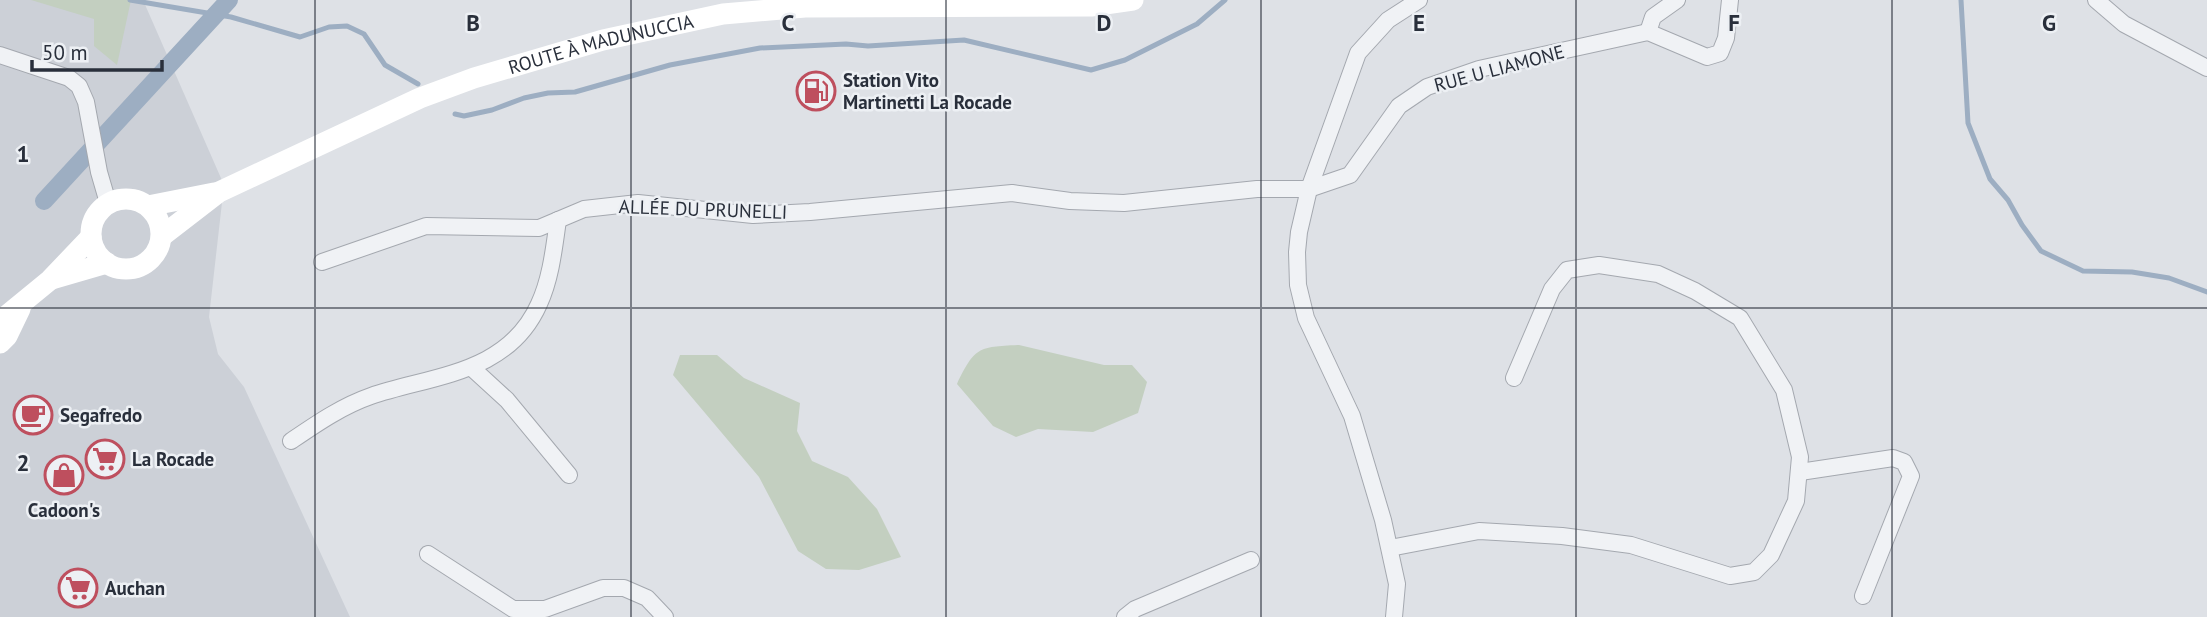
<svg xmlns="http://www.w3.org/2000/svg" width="2207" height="617" font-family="'PT Sans',sans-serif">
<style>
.built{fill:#ccd0d7}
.green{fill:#c3cfc0}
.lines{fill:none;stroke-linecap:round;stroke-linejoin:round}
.stream{stroke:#9daec2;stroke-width:5}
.canal{stroke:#9daec2;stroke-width:18}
.minor-casing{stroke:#a4a8af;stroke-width:18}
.minor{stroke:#f0f2f5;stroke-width:16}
.secondary{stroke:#fff;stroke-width:21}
.grid{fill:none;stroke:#292f3b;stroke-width:2;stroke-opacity:0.55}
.labels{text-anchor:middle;stroke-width:5;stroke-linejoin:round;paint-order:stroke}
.street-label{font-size:19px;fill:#292f3b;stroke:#edf0f4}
.poi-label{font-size:19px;font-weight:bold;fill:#292f3b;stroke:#edf0f4;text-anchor:start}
.grid-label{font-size:23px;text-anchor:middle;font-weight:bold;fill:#292f3b;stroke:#edf0f4;stroke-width:5;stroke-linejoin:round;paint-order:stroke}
</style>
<rect width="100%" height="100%" fill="#dee1e6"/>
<path class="built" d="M0,0H143L224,185L209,317L218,354L244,387L350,617H0Z"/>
<g class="green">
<path d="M31,0H131L117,65L94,46V19Z"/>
<path d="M1019,345L1104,365H1132L1147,382L1138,413L1093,432L1038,429L1016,437L993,426L957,384C975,347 978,347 1019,345Z"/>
<path d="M680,355H717L744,378L800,403L797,431L812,461L848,477L877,509L901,557L859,570L826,569L798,551L759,477L673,375Z"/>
</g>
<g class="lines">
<g class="stream">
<path d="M130,0L231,17L300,37L329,27L347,26L364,34L385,65L418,84"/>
<path d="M1961,0L1968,123L1990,179L2008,200L2022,225L2041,251L2083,271L2132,272L2169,278L2207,292"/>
<path d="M455,114L464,116L492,110L524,98L548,93L575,92L670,65L760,48L846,44L868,46L964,40L1091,70L1125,60L1197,24L1225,0"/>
</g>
<path class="canal" d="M44,201L229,0"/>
<defs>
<g id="minor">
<path d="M2096,0L2124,24L2207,68"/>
<path d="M1648,32L1653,17L1677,0"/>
<path d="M0,55L69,78L79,86L86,102L99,172L108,203"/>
<path d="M322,262L426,226L539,228L584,209L638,203L753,215L810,212L1012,193L1070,201L1124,203L1257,189H1309L1350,175L1399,106L1427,87L1479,69L1648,32L1707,57L1720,53L1726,38L1730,0"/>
<path d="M472,368L507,400L569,475"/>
<path d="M291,441C316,424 342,406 371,396C433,375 508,374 539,304C551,278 554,248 558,220"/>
<path d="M1800,472L1893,458L1904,462L1911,476L1863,596"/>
<path d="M1390,548L1479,531L1562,536L1631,545L1730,576L1754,572L1771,555L1796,501L1800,457L1784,390L1740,318L1695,291L1658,274L1599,265L1567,270L1552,289L1514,378"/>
<path d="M428,554L513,609H545L603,588H624L647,598L665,617"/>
<path d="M1125,617L1135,609L1251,560"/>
<path d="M1394,617L1397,584L1383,520L1352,416L1306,318L1298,285L1297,252L1299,232L1309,189L1358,53L1388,20L1419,0"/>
</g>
</defs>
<use href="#minor" class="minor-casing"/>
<use href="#minor" class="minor"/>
<g class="secondary">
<circle cx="126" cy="234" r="35"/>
<path d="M148,206L214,193"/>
<path id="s1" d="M162,236L219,192L420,98L474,78L603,40L723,14L805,7L1091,6L1133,0"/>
<path d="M52,279L107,263"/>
<path d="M0,321L50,280L91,237"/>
<path d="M0,343L7,336L20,309"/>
</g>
</g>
<path class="grid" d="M315,0V617M631,0V617M946,0V617M1261,0V617M1576,0V617M1892,0V617M0,308H2207"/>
<defs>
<symbol id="fuel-ring" viewBox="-11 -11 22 22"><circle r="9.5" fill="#edf0f4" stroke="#be4f5e" stroke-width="1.5"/><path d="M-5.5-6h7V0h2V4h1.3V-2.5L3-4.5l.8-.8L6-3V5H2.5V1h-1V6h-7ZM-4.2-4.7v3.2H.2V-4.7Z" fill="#be4f5e"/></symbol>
<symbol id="cafe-ring" viewBox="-11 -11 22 22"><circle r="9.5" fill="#edf0f4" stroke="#be4f5e" stroke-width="1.5"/><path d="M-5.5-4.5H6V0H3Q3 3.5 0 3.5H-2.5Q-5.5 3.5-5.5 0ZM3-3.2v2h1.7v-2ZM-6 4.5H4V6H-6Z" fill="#be4f5e"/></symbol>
<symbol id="supermarket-ring" viewBox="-11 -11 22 22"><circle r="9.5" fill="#edf0f4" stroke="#be4f5e" stroke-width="1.5"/><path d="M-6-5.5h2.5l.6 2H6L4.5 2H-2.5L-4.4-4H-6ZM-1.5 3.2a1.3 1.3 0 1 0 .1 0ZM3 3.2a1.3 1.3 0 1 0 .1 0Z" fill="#be4f5e"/></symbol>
<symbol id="shop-ring" viewBox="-11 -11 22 22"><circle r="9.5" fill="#edf0f4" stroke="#be4f5e" stroke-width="1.5"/><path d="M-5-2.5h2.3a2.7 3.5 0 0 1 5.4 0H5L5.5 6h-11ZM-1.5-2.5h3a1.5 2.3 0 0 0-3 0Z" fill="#be4f5e"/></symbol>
</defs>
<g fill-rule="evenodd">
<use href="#fuel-ring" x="794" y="69" width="44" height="44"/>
<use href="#cafe-ring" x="11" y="393" width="44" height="44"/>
<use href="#supermarket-ring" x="83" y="437" width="44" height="44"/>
<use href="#shop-ring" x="42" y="453" width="44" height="44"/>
<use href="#supermarket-ring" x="56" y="566" width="44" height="44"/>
</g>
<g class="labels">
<g class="street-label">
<text dy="7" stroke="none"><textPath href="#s1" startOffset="483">ROUTE À MADUNUCCIA</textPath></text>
<text transform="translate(1499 68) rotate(-15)" y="7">RUE U LIAMONE</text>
<text transform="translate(703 209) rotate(2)" y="7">ALLÉE DU PRUNELLI</text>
</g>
<g class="poi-label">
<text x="843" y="87">Station Vito<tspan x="843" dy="22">Martinetti La Rocade</tspan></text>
<text x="60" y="422">Segafredo</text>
<text x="132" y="466">La Rocade</text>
<text x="64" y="517" text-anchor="middle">Cadoon's</text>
<text x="105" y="595">Auchan</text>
</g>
</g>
<g class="grid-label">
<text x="473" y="31">B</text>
<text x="788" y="31">C</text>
<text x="1104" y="31">D</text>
<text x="1419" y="31">E</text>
<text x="1734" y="31">F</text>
<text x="2049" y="31">G</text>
<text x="23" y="162">1</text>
<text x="23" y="471">2</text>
</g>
<path d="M32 60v10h130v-10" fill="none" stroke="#292f3b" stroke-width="3.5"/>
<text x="42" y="60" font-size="21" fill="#292f3b" stroke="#edf0f4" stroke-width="5" paint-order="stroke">50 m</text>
</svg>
